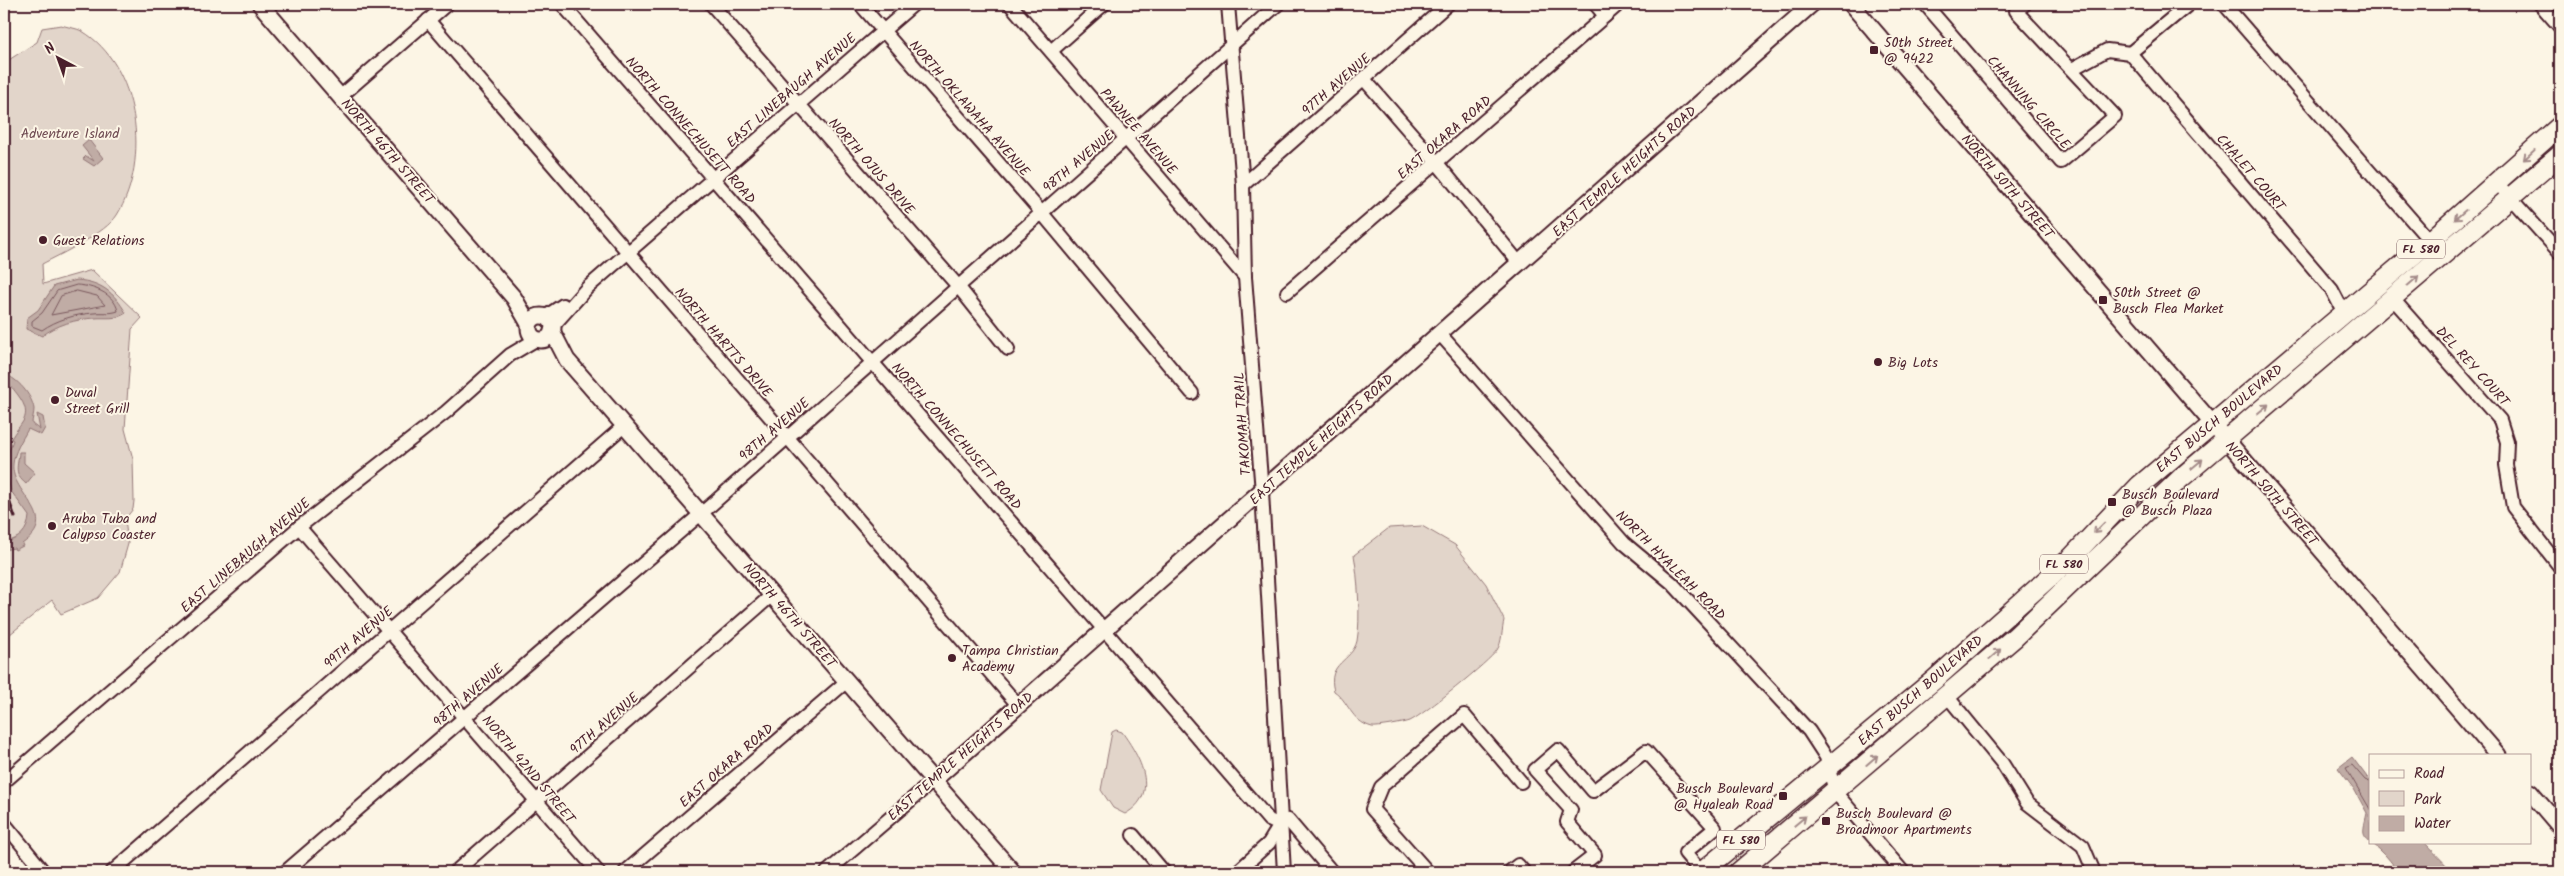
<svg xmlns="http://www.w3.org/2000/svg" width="2564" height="876" font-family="Kalam,sans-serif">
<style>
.green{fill:#e2d5ca;stroke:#967a7a}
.water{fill:#c0aca5;stroke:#917474}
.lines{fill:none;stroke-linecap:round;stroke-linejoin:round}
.shore{stroke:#79575c;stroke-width:1}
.minor-casing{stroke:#4a1f2b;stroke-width:16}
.tertiary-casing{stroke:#4a1f2b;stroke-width:19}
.primary-casing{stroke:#4a1f2b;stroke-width:22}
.minor{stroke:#fcf5e5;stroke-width:12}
.tertiary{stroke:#fcf5e5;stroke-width:15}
.primary{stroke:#fcf5e5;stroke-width:19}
.rail{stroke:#4a1f2b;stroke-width:3}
.oneway{stroke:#a38a88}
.poi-dot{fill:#4a1f2b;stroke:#fcf5e5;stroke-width:2}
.labels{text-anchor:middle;stroke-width:4;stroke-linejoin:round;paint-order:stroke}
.shield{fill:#fcf5e5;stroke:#7f5f63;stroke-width:1}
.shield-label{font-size:12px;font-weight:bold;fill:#4a1f2b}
.poi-label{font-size:14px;fill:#4a1f2b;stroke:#fcf5e5;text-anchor:start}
.street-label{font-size:14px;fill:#4a1f2b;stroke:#fcf5e5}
.park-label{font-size:14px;fill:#704c53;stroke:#fcf5e5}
</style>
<rect width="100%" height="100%" fill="#fcf5e5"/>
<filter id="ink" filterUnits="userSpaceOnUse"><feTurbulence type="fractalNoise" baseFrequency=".02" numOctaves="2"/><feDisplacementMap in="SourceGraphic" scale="10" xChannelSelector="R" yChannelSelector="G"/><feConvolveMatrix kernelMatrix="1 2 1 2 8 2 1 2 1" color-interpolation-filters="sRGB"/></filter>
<g filter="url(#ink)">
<g class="green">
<path d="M61,25C67,27 76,28 82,31C139,65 151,161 117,215C106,233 61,254 42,264L43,284L92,270L142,318L132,329L125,429L133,459L134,501L133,509L125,519L128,544L120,572L98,598L61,614L52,600L4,639V63L37,42L42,28Z"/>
<path d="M1422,526L1455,545L1486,584L1504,620C1502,629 1502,643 1497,650C1490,661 1423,715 1410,721C1405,723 1377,728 1372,727C1350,721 1349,701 1334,691C1326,662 1352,662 1357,641C1361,620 1358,576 1354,555L1389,528Z"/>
<path d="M1116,730L1122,732C1140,757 1161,794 1125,814L1113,808L1101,790L1112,732Z"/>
</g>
<g class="water">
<path d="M89,140L103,158L94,166L83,159L86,156L94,161L82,146Z"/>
<path d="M77,280C101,282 114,292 126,313C116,320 106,317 95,318C76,319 56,325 42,336L26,329L27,318L38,310L54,286Z"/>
<path d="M4,374C17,378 32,395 34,409C34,414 32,419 32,424L40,430L37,414L43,417L45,428L41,435L28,429C22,440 14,452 13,464C10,495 63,516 22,544L23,546L15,550L14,548L4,550V542C19,540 28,531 29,516L11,491L7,475L5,463L13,440L11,439C19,423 35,418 18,395C14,390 11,385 4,382Z"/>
<path d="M19,452H24V463L35,473L26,484C13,473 18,467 19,452Z"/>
<path d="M2352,757L2370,781V842H2424L2453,872H2399C2393,865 2387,856 2380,850C2362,834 2361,839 2367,813L2354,789L2338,768Z"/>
</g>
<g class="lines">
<g class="shore">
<path d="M77,285C93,286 114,293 118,311C110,314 102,312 94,313C76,314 56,320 42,330L32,326V321L42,313L57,291Z"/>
<path d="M77,291L97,296L105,305L51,315L61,296Z"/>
<path d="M2370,782L2365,780L2352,765L2346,768L2370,809"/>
</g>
<defs>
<g id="minor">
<path d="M562,4L1269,820L1280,825"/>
<path d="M711,4L957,285L1008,349"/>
<path d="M860,4L1041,212L1192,393"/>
<path d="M1010,4L1245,277"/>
<path d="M1228,4L1243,185L1245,277L1262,492L1284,872"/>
<path d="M1595,4L1605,16"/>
<path d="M1925,4L2061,162L2115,116L2016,11L2025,4"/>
<path d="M2224,4L2430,241"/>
<path d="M2540,4L2560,27"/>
<path d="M428,20L1018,705"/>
<path d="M1051,51L1104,4"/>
<path d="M2130,53L2189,4"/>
<path d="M2072,69L2107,50L2130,53L2332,290L2344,313"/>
<path d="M1364,79L1437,163L1520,264"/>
<path d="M341,96L447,4"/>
<path d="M2497,183L2560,253"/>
<path d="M1243,185L1448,4"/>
<path d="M1287,292L1619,4"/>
<path d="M2393,299L2500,420L2507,442L2506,465L2513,507L2560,567"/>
<path d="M545,317L563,305"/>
<path d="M552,327L587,288L914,4"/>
<path d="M1440,334L1624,543L1672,583L1809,731L1826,757L1835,792L1903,872"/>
<path d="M299,527L598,872"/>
<path d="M1947,696L2002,763L2027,803L2083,846L2094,872"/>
<path d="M4,782L299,527L446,412L510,355L537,339"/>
<path d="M4,823L44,872"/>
<path d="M1133,835L1164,872"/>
<path d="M112,872L625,425"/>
<path d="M285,872L710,506L1278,4"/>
<path d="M455,872L772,595"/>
<path d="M625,872L847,681"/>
<path d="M827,872L933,781"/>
<path d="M1237,872L1269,843L1280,825L1288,820L1332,872"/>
<path d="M1428,872L1372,809L1381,787L1464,715L1521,782"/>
<path d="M1509,872L1518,865L1524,872"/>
<path d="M1573,872L1595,855L1567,822L1571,810L1535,770L1558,750L1593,791L1646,751L1715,828L1685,853L1701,872"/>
</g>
<g id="tertiary">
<path d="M260,4L514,298L529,324"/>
<path d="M1851,4L2498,755"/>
<circle cx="541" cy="328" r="12"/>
<path d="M552,331L567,360L1013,872"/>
<path d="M933,781L1812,4"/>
<path d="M2530,792L2560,827"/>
</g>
<g id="primary">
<path d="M1702,872L1934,680L2071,558L2139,486L2430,241L2560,126"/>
<path d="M1739,872L2015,637L2181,478L2560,155"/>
</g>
</defs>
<use href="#minor" class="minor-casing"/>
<use href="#tertiary" class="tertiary-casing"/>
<use href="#primary" class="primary-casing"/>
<use href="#minor" class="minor"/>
<use href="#tertiary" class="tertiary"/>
<use href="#primary" class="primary"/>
<path class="rail" d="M4,487L15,517"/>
</g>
<defs><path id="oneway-shaft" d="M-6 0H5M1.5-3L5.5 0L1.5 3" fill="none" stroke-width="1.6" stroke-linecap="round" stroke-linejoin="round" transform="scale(1.25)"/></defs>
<g class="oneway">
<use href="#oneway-shaft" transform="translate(2529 155) rotate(138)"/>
<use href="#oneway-shaft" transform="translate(2460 215) rotate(139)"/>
<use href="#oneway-shaft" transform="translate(2413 281) rotate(-41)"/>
<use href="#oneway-shaft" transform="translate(2263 409) rotate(-40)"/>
<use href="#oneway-shaft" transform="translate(2197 464) rotate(-40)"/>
<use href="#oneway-shaft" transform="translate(2099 528) rotate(134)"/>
<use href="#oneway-shaft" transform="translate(1995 654) rotate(-41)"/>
<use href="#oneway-shaft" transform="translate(1872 760) rotate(-41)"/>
<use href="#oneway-shaft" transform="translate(1800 821) rotate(-40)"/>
</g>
</g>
<g class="poi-dot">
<rect x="1869" y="45" width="10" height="10" rx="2.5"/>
<circle cx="43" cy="240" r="5"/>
<rect x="2098" y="295" width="10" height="10" rx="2.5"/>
<circle cx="1878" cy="362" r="5"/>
<circle cx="55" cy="400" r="5"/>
<rect x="2107" y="497" width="10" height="10" rx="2.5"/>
<circle cx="52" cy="526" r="5"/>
<circle cx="952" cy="658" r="5"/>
<rect x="1778" y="791" width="10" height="10" rx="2.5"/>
<rect x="1821" y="816" width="10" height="10" rx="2.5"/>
</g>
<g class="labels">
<g class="shield">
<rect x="2397" y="239.5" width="48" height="19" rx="4"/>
<rect x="2040" y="554.5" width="48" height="19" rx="4"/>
<rect x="1717" y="830.5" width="48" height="19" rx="4"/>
</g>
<g class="shield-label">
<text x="2421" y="253">FL 580</text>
<text x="2064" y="568">FL 580</text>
<text x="1741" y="844">FL 580</text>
</g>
<g class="poi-label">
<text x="1884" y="47">50th Street<tspan x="1884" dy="16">@ 9422</tspan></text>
<text x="53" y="245">Guest Relations</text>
<text x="2113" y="297">50th Street @<tspan x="2113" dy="16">Busch Flea Market</tspan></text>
<text x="1888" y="367">Big Lots</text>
<text x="65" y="397">Duval<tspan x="65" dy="16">Street Grill</tspan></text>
<text x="2122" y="499">Busch Boulevard<tspan x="2122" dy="16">@ Busch Plaza</tspan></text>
<text x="62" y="523">Aruba Tuba and<tspan x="62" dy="16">Calypso Coaster</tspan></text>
<text x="962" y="655">Tampa Christian<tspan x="962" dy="16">Academy</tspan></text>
<text x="1773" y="793" text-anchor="end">Busch Boulevard<tspan x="1773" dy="16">@ Hyaleah Road</tspan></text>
<text x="1836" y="818">Busch Boulevard @<tspan x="1836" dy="16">Broadmoor Apartments</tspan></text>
</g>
<g class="street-label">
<text transform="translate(1336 84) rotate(-41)" y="5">97TH AVENUE</text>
<text transform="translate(791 90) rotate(-41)" y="5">EAST LINEBAUGH AVENUE</text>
<text transform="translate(2029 102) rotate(49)" y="5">CHANNING CIRCLE</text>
<text transform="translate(970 108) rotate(49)" y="5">NORTH OKLAWAHA AVENUE</text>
<text transform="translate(691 130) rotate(49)" y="5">NORTH CONNECHUSETT ROAD</text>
<text transform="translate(1139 131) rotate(49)" y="5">PAWNEE AVENUE</text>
<text transform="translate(1444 137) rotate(-41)" y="5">EAST OKARA ROAD</text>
<text transform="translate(388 151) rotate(49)" y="5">NORTH 46TH STREET</text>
<text transform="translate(1078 161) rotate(-40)" y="5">98TH AVENUE</text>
<text transform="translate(872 166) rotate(49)" y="5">NORTH OJUS DRIVE</text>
<text transform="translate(1624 171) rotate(-42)" y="5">EAST TEMPLE HEIGHTS ROAD</text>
<text transform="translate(2251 172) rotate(49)" y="5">CHALET COURT</text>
<text transform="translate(2008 186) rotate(49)" y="5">NORTH 50TH STREET</text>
<text transform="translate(724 342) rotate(49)" y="5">NORTH HARTTS DRIVE</text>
<text transform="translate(2473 366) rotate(48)" y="5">DEL REY COURT</text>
<text transform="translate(2219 418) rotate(-40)" y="5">EAST BUSCH BOULEVARD</text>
<text transform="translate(1242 424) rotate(-94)" y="5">TAKOMAH TRAIL</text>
<text transform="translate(774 429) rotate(-41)" y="5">98TH AVENUE</text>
<text transform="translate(957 436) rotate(49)" y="5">NORTH CONNECHUSETT ROAD</text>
<text transform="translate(1321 439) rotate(-42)" y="5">EAST TEMPLE HEIGHTS ROAD</text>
<text transform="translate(2272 493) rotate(49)" y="5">NORTH 50TH STREET</text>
<text transform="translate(245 555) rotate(-41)" y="5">EAST LINEBAUGH AVENUE</text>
<text transform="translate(1671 565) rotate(45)" y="5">NORTH HYALEAH ROAD</text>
<text transform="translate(790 615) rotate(49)" y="5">NORTH 46TH STREET</text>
<text transform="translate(358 637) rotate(-41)" y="5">99TH AVENUE</text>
<text transform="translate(1920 690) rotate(-41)" y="5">EAST BUSCH BOULEVARD</text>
<text transform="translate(468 695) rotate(-41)" y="5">98TH AVENUE</text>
<text transform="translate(604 723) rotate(-41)" y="5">97TH AVENUE</text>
<text transform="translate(960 756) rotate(-41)" y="5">EAST TEMPLE HEIGHTS ROAD</text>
<text transform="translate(726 765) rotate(-41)" y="5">EAST OKARA ROAD</text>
<text transform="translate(529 769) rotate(50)" y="5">NORTH 42ND STREET</text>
</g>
<g class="park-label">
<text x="70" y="138">Adventure Island</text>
</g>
</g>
<rect width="2564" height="876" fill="none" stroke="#fcf5e5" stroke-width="20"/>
<rect x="10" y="10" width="2544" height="856" fill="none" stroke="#4a1f2b" stroke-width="2" filter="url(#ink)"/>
<rect x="2369" y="754" width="162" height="90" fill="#fcf5e5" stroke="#b59f9b"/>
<rect x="2379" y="770" width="25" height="8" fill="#fcf5e5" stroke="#b59f9b"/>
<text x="2414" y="778" font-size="15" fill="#4a1f2b">Road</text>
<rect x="2379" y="791" width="25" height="15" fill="#e2d5ca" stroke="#b59f9b"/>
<text x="2414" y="804" font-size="15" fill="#4a1f2b">Park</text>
<rect x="2379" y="816" width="25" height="15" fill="#c0aca5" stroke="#b59f9b"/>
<text x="2414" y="828" font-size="15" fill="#4a1f2b">Water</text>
<g transform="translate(58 58) rotate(319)" stroke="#fcf5e5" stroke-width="4" paint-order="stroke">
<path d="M0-4L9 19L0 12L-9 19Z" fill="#4a1f2b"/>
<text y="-8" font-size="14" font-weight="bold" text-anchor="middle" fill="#4a1f2b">N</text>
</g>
</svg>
